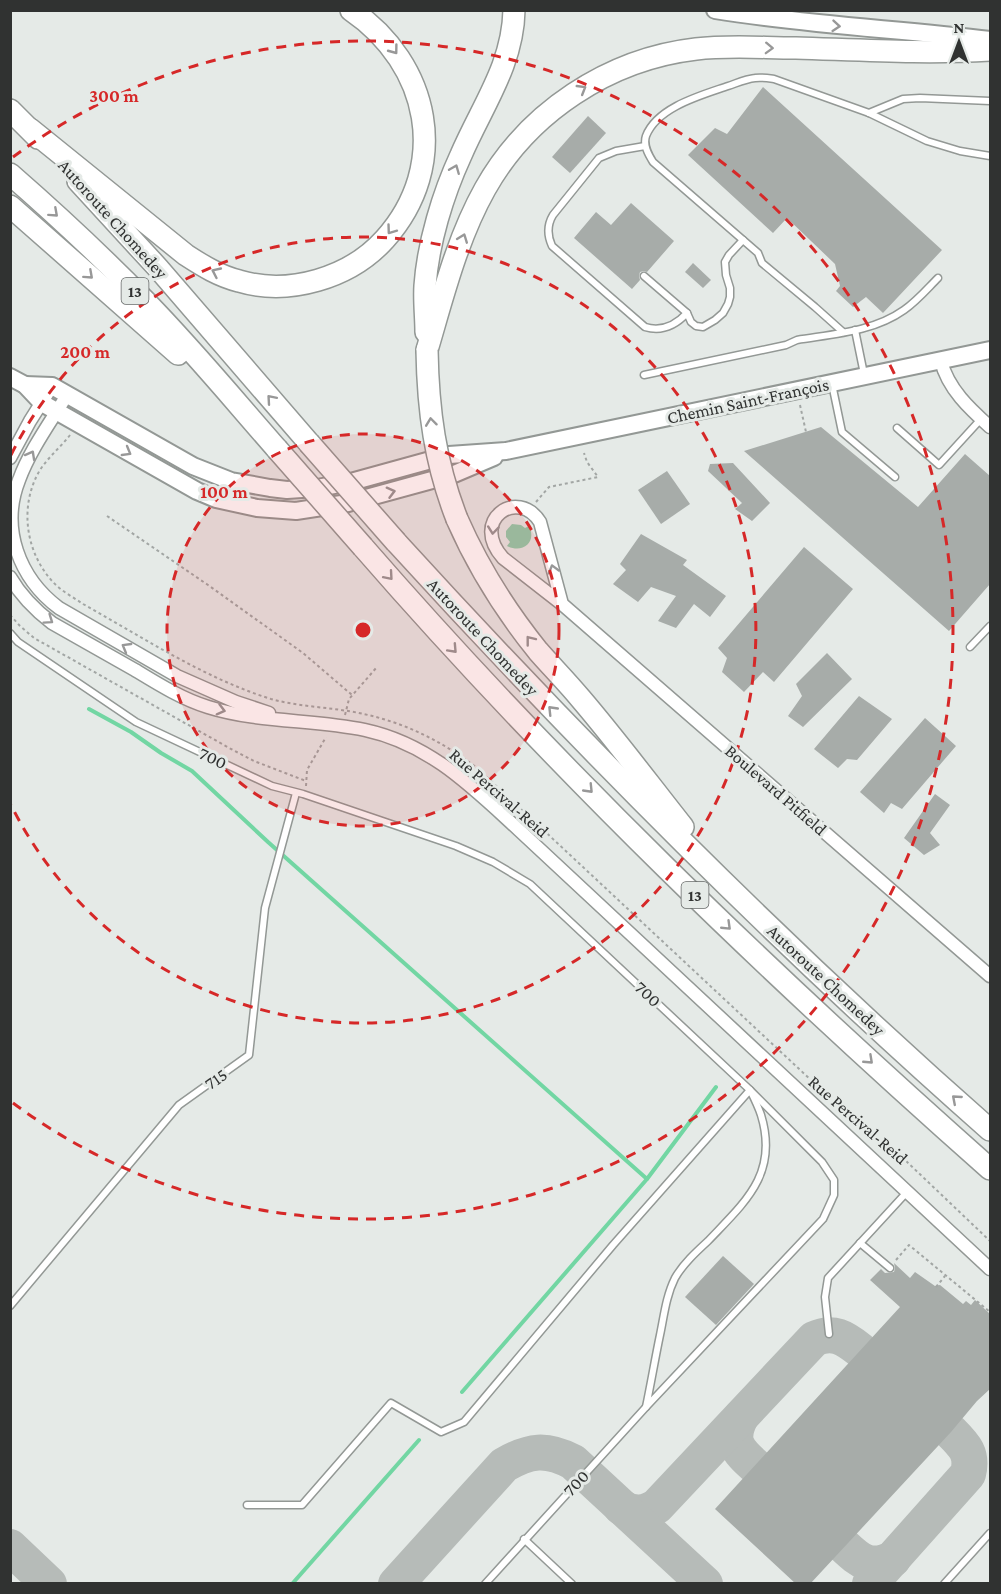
<svg xmlns="http://www.w3.org/2000/svg" width="1001" height="1594" font-family="'Crimson Pro',serif">
<style>
.green{fill:#92ccac}
.lines{fill:none;stroke-linecap:round;stroke-linejoin:round}
.stream{stroke:#72d6a3;stroke-width:4}
.taxiway{stroke:#b6bbb8;stroke-width:36}
.building{fill:#a7aca9}
.lane-casing{stroke:#939895;stroke-width:9}
.street-casing{stroke:#939895;stroke-width:15}
.secondary-casing{stroke:#939895;stroke-width:20}
.highway-casing{stroke:#939895;stroke-width:24}
.path{stroke:#a2a6a4;stroke-width:2;stroke-dasharray:3 3;stroke-linecap:butt}
.lane{stroke:#fff;stroke-width:6}
.street{stroke:#fff;stroke-width:12}
.secondary{stroke:#fff;stroke-width:16}
.highway{stroke:#fff;stroke-width:21}
.highway-bridge-casing{stroke:#939895;stroke-width:24;stroke-linecap:butt}
.highway-bridge{stroke:#fff;stroke-width:21}
.oneway{stroke:#989898}
.ring{fill:none;stroke:#d62828;stroke-width:3;stroke-dasharray:10 8}
.labels{text-anchor:middle;stroke-width:6;stroke-linejoin:round;paint-order:stroke}
.shield{fill:#e5eae7;stroke:#666968;stroke-width:1.5}
.shield-label{font-size:16px;font-weight:bold;fill:#303231}
.street-label{font-size:18px;fill:#303231;stroke:#e5eae7}
.centre{fill:#d62828;stroke:#e5eae7;stroke-width:3}
.ring-label{font-size:18px;text-anchor:middle;font-weight:bold;fill:#d62828;stroke:#e5eae7;stroke-width:6;stroke-linejoin:round;paint-order:stroke}
</style>
<rect width="100%" height="100%" fill="#e5eae7"/>
<path class="green" d="M512,524L521,525L525,528L529,526C537,542 523,554 507,546L510,542L506,537V531Z"/>
<g class="lines">
<g class="stream">
<path d="M89,709L131,732L161,753L192,771L268,842L647,1179"/>
<path d="M462,1392L647,1179L716,1087"/>
<path d="M292,1584L419,1440"/>
</g>
<g class="taxiway">
<path d="M741,1417C729,1441 737,1450 755,1466"/>
<path d="M621,1507C634,1515 645,1514 657,1506L814,1339C833,1330 845,1338 860,1350"/>
<path d="M844,1546C861,1562 870,1569 893,1559"/>
<path d="M10,1547L49,1584"/>
<path d="M396,1584L504,1465C530,1450 546,1448 573,1462L705,1584"/>
<path d="M870,1584L968,1474C973,1454 965,1446 951,1432"/>
</g>
</g>
<g class="building">
<path d="M763,87L942,250L883,313L866,297L853,307L836,291L840,286L835,264L787,218L773,233L688,155L715,128L727,134Z"/>
<path d="M588,116L606,133L570,173L552,157Z"/>
<path d="M631,203L674,241L647,272L644,271L640,272L639,276L640,280L632,289L574,238L596,212L611,225Z"/>
<path d="M693,263L711,280L703,288L685,272Z"/>
<path d="M821,427L918,507L965,454L990,476V584L949,631L744,451Z"/>
<path d="M733,463L770,503L752,521L735,509L742,503L708,471L710,464Z"/>
<path d="M667,471L690,504L661,524L638,490Z"/>
<path d="M641,534L687,560L683,565L726,596L710,617L694,604L676,628L658,621L676,596L651,587L638,602L613,584L626,570L620,564Z"/>
<path d="M804,547L853,589L774,682L763,672L744,692L722,672L727,658L718,648Z"/>
<path d="M827,653L852,679L803,727L788,716L802,696L796,684Z"/>
<path d="M859,696L892,719L857,760L847,759L838,768L814,749Z"/>
<path d="M925,718L956,746L902,809L891,803L884,813L860,792Z"/>
<path d="M935,794L950,805L930,833L940,845L924,855L904,838Z"/>
<path d="M723,1256L754,1284L716,1325L685,1297Z"/>
<path d="M894,1263L910,1278L915,1272L935,1286L940,1285L963,1304L966,1301L971,1305L975,1300L990,1314V1389L977,1401L951,1432L810,1584H796L715,1509L900,1307L870,1280L881,1269L885,1273L894,1272L895,1268Z"/>
</g>
<g class="lines">
<defs>
<g id="lane">
<path d="M869,113L903,99L920,98L990,101"/>
<path d="M645,146L616,151L599,158L553,215C547,225 547,235 552,246L645,327C662,332 676,325 687,313"/>
<path d="M644,276L687,313L691,322L696,326L703,327L715,320L723,313L728,304L730,297V288L726,275L725,262L729,255L743,240"/>
<path d="M855,330L864,374"/>
<path d="M843,332L815,307L762,263L758,253L653,162C648,154 643,145 646,136C657,107 702,95 728,86C737,83 746,79 755,78C761,77 767,78 774,79L869,113L927,141L960,151L990,156"/>
<path d="M644,375L786,345L797,340C833,334 873,332 904,310C917,301 927,289 938,278"/>
<path d="M832,384L842,432L895,477"/>
<path d="M897,428L939,465L981,419"/>
<path d="M10,633L18,642L136,722L272,786L303,794L456,846L493,862L530,884L750,1090L822,1162L834,1180V1195L823,1219L646,1407L485,1584"/>
<path d="M970,647L990,626"/>
<path d="M860,1243L890,1268"/>
<path d="M10,1306L179,1105L249,1055L265,908L296,793"/>
<path d="M829,1334L825,1297L828,1278L907,1192"/>
<path d="M247,1505H302L391,1403L441,1432L464,1422L613,1245L750,1090C754,1098 758,1106 761,1115C779,1174 745,1202 708,1241C696,1252 683,1264 675,1278C666,1296 664,1316 660,1335C655,1359 651,1383 646,1407"/>
<path d="M524,1539L572,1584"/>
<path d="M944,1584L990,1533"/>
</g>
<g id="street">
<path d="M941,361C948,389 970,409 990,427"/>
<path d="M67,395C50,423 30,450 19,480C0,528 19,578 59,608L177,676L236,702L269,713"/>
<path d="M10,458L30,421L52,386"/>
<path d="M10,577C21,596 35,610 52,623C80,639 107,654 135,670C158,684 182,699 208,707C259,723 313,719 365,730C430,744 472,787 519,830L990,1269"/>
<path d="M562,604L540,522C518,487 469,520 503,558L562,604L990,976"/>
</g>
<g id="secondary">
<path d="M715,10C807,25 899,29 990,40"/>
<path d="M10,377L25,385L42,403L197,491L216,499L257,508L296,511L348,503L454,474L494,457"/>
<path d="M25,385L52,386L193,466L231,481L270,488L287,490L317,488L351,482L449,455L506,451L990,350"/>
</g>
<g id="highway">
<path d="M10,110L38,138"/>
<path d="M30,129L186,255C203,266 219,276 239,281C289,296 350,278 385,239C451,165 430,64 351,10"/>
<path d="M10,174C57,215 103,258 146,302C192,349 234,400 277,449"/>
<path d="M78,181L158,268L309,443"/>
<path d="M10,206L178,354"/>
<path d="M426,332C426,317 424,301 425,286C428,243 443,194 461,155C482,106 513,65 514,10"/>
<path d="M427,350C443,296 457,239 485,189C528,112 609,59 696,49C729,45 763,48 796,48C861,50 926,54 990,50"/>
<path d="M457,519C478,567 505,610 538,651C552,667 567,682 581,699C616,740 649,784 683,827"/>
<path d="M396,542C584,748 781,946 990,1130"/>
<path d="M363,547C556,769 770,974 990,1169"/>
</g>
</defs>
<use href="#lane" class="lane-casing"/>
<use href="#street" class="street-casing"/>
<use href="#secondary" class="secondary-casing"/>
<use href="#highway" class="highway-casing"/>
<g class="path">
<path d="M800,405L806,432"/>
<path d="M70,435C61,447 49,456 40,470C19,505 25,552 53,582C61,591 73,597 83,604C144,638 204,678 271,699C296,706 323,707 348,711C397,719 438,738 477,768L873,1138L905,1160L990,1241"/>
<path d="M536,502L549,487L598,477L587,462L584,453"/>
<path d="M107,516L208,585L303,653L352,695"/>
<path d="M10,615L20,626L34,638L231,749L254,761L306,781"/>
<path d="M345,715L349,699L377,667"/>
<path d="M306,786L307,770L326,737"/>
<path d="M896,1260L909,1245L990,1312"/>
<path d="M936,1287L945,1276"/>
</g>
<use href="#lane" class="lane"/>
<use href="#street" class="street"/>
<use href="#secondary" class="secondary"/>
<use href="#highway" class="highway"/>
<defs>
<g id="highway-bridge">
<path d="M427,350C428,410 435,463 457,519"/>
<path d="M309,443L396,542"/>
<path d="M277,449L363,547"/>
</g>
</defs>
<use href="#highway-bridge" class="highway-bridge-casing"/>
<use href="#highway-bridge" class="highway-bridge"/>
</g>
<defs><path id="oneway-chevron" d="M-2-3.5L2.5 0L-2 3.5" fill="none" stroke-width="1.6" stroke-linecap="round" stroke-linejoin="round" transform="scale(1.5)"/></defs>
<g class="oneway">
<use href="#oneway-chevron" transform="translate(836 26) rotate(5)"/>
<use href="#oneway-chevron" transform="translate(769 48) rotate(2)"/>
<use href="#oneway-chevron" transform="translate(394 50) rotate(53)"/>
<use href="#oneway-chevron" transform="translate(582 89) rotate(-31)"/>
<use href="#oneway-chevron" transform="translate(455 169) rotate(-68)"/>
<use href="#oneway-chevron" transform="translate(54 213) rotate(42)"/>
<use href="#oneway-chevron" transform="translate(391 230) rotate(126)"/>
<use href="#oneway-chevron" transform="translate(463 238) rotate(-69)"/>
<use href="#oneway-chevron" transform="translate(216 272) rotate(-155)"/>
<use href="#oneway-chevron" transform="translate(89 275) rotate(42)"/>
<use href="#oneway-chevron" transform="translate(271 399) rotate(-131)"/>
<use href="#oneway-chevron" transform="translate(431 422) rotate(-97)"/>
<use href="#oneway-chevron" transform="translate(127 452) rotate(30)"/>
<use href="#oneway-chevron" transform="translate(31 455) rotate(-61)"/>
<use href="#oneway-chevron" transform="translate(391 492) rotate(-15)"/>
<use href="#oneway-chevron" transform="translate(493 530) rotate(96)"/>
<use href="#oneway-chevron" transform="translate(553 569) rotate(-106)"/>
<use href="#oneway-chevron" transform="translate(389 576) rotate(49)"/>
<use href="#oneway-chevron" transform="translate(49 620) rotate(35)"/>
<use href="#oneway-chevron" transform="translate(530 640) rotate(-128)"/>
<use href="#oneway-chevron" transform="translate(126 647) rotate(-150)"/>
<use href="#oneway-chevron" transform="translate(453 649) rotate(47)"/>
<use href="#oneway-chevron" transform="translate(221 710) rotate(15)"/>
<use href="#oneway-chevron" transform="translate(552 710) rotate(-134)"/>
<use href="#oneway-chevron" transform="translate(589 789) rotate(46)"/>
<use href="#oneway-chevron" transform="translate(727 926) rotate(44)"/>
<use href="#oneway-chevron" transform="translate(869 1060) rotate(43)"/>
<use href="#oneway-chevron" transform="translate(956 1099) rotate(-139)"/>
</g>
<circle cx="363" cy="630" r="196" fill="#d62828" fill-opacity=".12"/>
<g class="ring">
<circle cx="363" cy="630" r="196"/>
<path d="M11 455A393 393 0 1 1 11 805"/>
<path d="M13 157A589 589 0 1 1 13 1103"/>
</g>
<g class="labels">
<g class="shield">
<rect x="121.5" y="278" width="27" height="26" rx="4.5"/>
<rect x="681.5" y="882" width="27" height="26" rx="4.5"/>
</g>
<g class="shield-label">
<text x="135" y="297">13</text>
<text x="695" y="901">13</text>
</g>
<g class="street-label">
<text transform="translate(113 219) rotate(48)" y="6">Autoroute Chomedey</text>
<text transform="translate(748 401) rotate(-12)" y="6">Chemin Saint-François</text>
<text transform="translate(483 637) rotate(47)" y="6">Autoroute Chomedey</text>
<text transform="translate(213 758) rotate(25)" y="6">700</text>
<text transform="translate(776 790) rotate(41)" y="6">Boulevard Pitfield</text>
<text transform="translate(499 793) rotate(41)" y="6">Rue Percival-Reid</text>
<text transform="translate(826 980) rotate(43)" y="6">Autoroute Chomedey</text>
<text transform="translate(648 994) rotate(43)" y="6">700</text>
<text transform="translate(216 1079) rotate(-35)" y="6">715</text>
<text transform="translate(858 1120) rotate(41)" y="6">Rue Percival-Reid</text>
<text transform="translate(576 1483) rotate(-47)" y="6">700</text>
</g>
</g>
<circle cx="363" cy="630" r="9" class="centre"/>
<g class="ring-label">
<text x="114" y="102">300 m</text>
<text x="85" y="358">200 m</text>
<text x="224" y="498">100 m</text>
</g>
<rect width="1001" height="1594" fill="none" stroke="#303231" stroke-width="24"/>
<g transform="translate(959 42)" stroke="#e5eae7" stroke-width="4.5" paint-order="stroke">
<path d="M0-4.5L10 22L0 15L-10 22Z" fill="#303231"/>
<text y="-9" font-size="16" font-weight="bold" text-anchor="middle" fill="#303231">N</text>
</g>
</svg>
